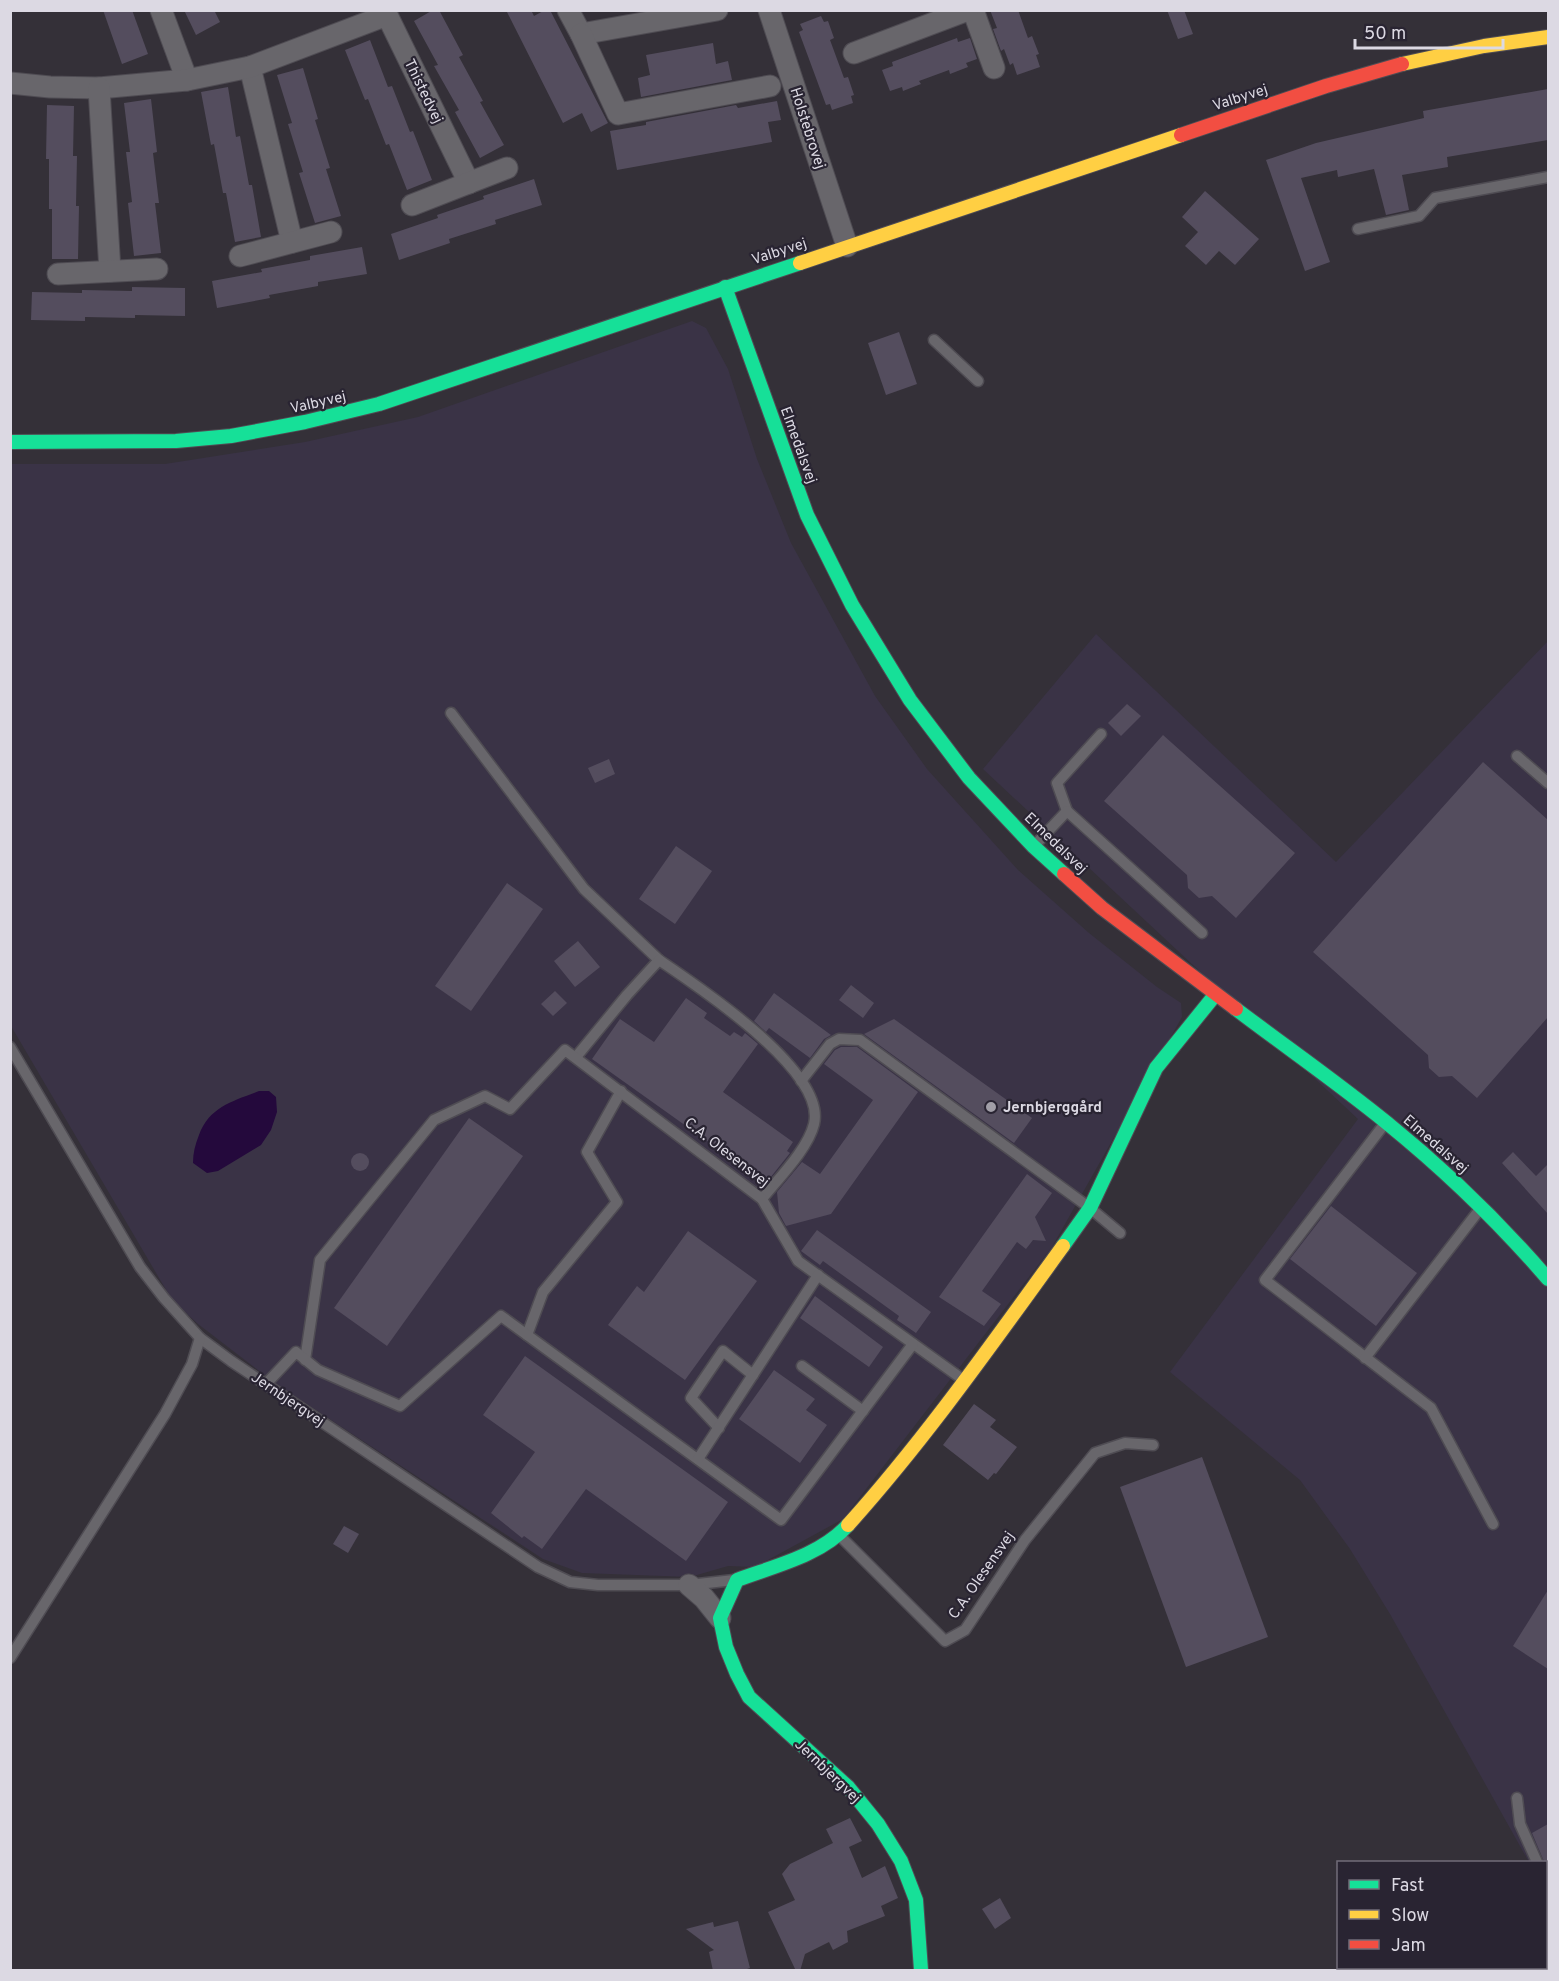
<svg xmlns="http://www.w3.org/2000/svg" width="1559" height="1981" font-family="Overpass,sans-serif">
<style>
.built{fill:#3a3346}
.water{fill:#24093c}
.building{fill:#544d5e}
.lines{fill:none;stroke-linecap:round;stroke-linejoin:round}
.lane-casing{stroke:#4f4c53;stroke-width:13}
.street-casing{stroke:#4f4c53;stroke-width:23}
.fast-casing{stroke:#4f4c53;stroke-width:16}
.slow-casing{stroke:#4f4c53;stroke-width:16}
.jam-casing{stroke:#4f4c53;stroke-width:16}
.lane{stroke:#68666b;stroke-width:10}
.street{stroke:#68666b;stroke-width:21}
.fast{stroke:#16e098;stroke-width:14}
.slow{stroke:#ffcf43;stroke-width:14}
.jam{stroke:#f24e42;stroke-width:14}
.poi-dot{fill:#a19ea7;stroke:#292432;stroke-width:2}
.labels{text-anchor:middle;stroke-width:4.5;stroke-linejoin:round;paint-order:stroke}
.street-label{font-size:15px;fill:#dcd9e3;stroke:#292432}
.poi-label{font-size:15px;font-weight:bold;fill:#dcd9e3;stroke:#292432;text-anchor:start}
</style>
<rect width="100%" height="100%" fill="#343038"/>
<g class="built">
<path d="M692,321L706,328L728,369L757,459L791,543L875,696L927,769L1018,870L1089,933L1157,987L1181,1003L1182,1017L1052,1247L843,1519L755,1567L728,1566L690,1577L582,1573L543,1559L276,1384L198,1324L172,1300L11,1026L10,464H165L305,442L418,417Z"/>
<path d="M1096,634L1336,862L1548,641V1896L1546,1891V1862H1529L1390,1614L1350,1549L1300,1480L1170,1372L1358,1119L983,769Z"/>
</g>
<path class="water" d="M259,1091H269L276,1097L277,1112L271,1130L261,1145L218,1171L207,1173L193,1163C193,1153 195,1145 199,1135C209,1107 233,1101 259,1091Z"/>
<g class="building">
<path d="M103,10H132L148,54L122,64Z"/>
<path d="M184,10H214L220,22L196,35Z"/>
<path d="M433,10H439L463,55L459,57L483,101L480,102L504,145L480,158L455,112L459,110L434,66L438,65L414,21Z"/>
<path d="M506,10H531L534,16L545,10H550L608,123L591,132L582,113L563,123Z"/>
<path d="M990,10H1018L1028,38L1032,36L1039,54L1036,55L1040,67L1017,75L1013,63L1010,65L1004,49L1001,51L993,29L997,28Z"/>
<path d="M1167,10H1184L1193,34L1178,39Z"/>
<path d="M821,16L824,22L828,21L834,38L830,40L844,78L848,77L854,95L851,96L853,103L832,110L830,104L826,105L799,32L803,30L800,24Z"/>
<path d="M957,38L958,42L970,38L977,59L966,63L968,67L950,74L949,70L919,81L921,84L903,91L902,87L890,91L882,70L893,66L892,62Z"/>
<path d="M370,40L388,87L392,86L410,132L413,131L432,180L407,190L389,144L386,145L368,99L365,100L345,50Z"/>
<path d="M713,43L716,64L728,61L732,80L641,97L638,78L650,75L646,55Z"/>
<path d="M303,68L318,119L315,120L330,168L326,169L341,216L315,223L299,173L303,172L288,124L292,123L277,75Z"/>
<path d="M228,87L236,137L240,136L249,185H252L261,237L235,242L226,193H223L214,144L211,145L201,92Z"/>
<path d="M1548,89V140L1447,157L1448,167L1402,175L1409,210L1386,215L1374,169L1338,177L1337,170L1301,178L1330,262L1305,271L1266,160L1316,143L1424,118L1423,111Z"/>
<path d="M151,99L157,152L153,153L159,203H155L161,253L134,256L128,203L132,202L126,152H130L124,103Z"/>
<path d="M777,101L781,120L768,122L772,142L617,170L610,131L646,125V122L736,105L738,108Z"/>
<path d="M47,105L74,106L73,156H77L76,206H79L78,259H52V209H49V159H46Z"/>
<path d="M534,179L542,205L495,220L496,224L449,239L450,243L399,260L391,234L438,218L437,215L484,199L483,196Z"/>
<path d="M1205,191L1259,239L1235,265L1219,251L1206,265L1185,246L1198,232L1182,217Z"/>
<path d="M362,247L367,274L318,282V286L269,295L270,298L217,308L212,281L262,272L261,269L310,260V256Z"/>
<path d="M132,287L185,288V316L135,315V318L85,317V321L31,320L32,292L82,293V290L132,291Z"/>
<path d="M899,332L917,384L886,395L868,343Z"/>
<path d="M1127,704L1141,716L1121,736L1108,723Z"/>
<path d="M1163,735L1295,853L1236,918L1212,896L1199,898L1188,888L1187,875L1104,801Z"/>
<path d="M609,759L615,774L595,783L588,768Z"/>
<path d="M1483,762L1548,820V1017L1477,1098L1452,1076L1439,1077L1429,1068L1428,1055L1313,952Z"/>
<path d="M676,846L712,871L675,924L639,899Z"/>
<path d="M507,883L543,909L471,1011L435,986Z"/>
<path d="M578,941L600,967L575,987L554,961Z"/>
<path d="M851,985L874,1003L863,1018L839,1000Z"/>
<path d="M555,991L567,1003L553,1016L541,1004Z"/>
<path d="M774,993L831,1035L824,1039L810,1058L769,1028L766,1032L754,1021Z"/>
<path d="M686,998L707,1013L704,1018L730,1036L734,1032L742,1037L745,1033L758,1044L723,1092L793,1142L787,1151L790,1153L766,1183L592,1059L620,1019L654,1042Z"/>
<path d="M894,1019L1032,1118L1014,1143L864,1034Z"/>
<path d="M841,1047H857L918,1092L831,1214L786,1226L779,1213L777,1192L802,1162L820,1174L873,1100L824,1064L835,1050Z"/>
<path d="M469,1118L523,1156L387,1346L334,1308Z"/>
<path d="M1513,1152L1536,1176L1548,1164V1214L1502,1163Z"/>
<circle cx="360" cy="1162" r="9"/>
<path d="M1027,1174L1052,1193L1035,1217L1046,1241L1033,1240L1026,1249L1017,1242L982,1291L1001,1304L984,1326L939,1297Z"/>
<path d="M1331,1206L1417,1273L1376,1326L1290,1259Z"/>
<path d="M817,1230L931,1312L916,1333L897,1320L899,1316L823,1261L820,1265L801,1251Z"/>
<path d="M688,1231L757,1281L685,1380L608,1325L637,1286L644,1292Z"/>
<path d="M815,1296L883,1347L869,1367L800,1318Z"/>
<path d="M525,1356L728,1502L686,1561L586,1489L542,1549L524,1536L522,1538L491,1513L535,1452L483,1415Z"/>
<path d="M774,1370L815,1399L806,1410L827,1425L800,1463L739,1419Z"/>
<path d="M974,1404L996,1420L990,1427L1017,1447L996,1474L994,1473L988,1480L943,1445Z"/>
<path d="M1202,1457L1268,1637L1186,1667L1120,1487Z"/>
<path d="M344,1526L359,1534L348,1553L333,1544Z"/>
<path d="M1548,1590V1669L1513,1646Z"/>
<path d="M850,1818L862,1841L849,1847L862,1878L885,1866L898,1898L881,1906L885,1916L847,1931L848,1942L833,1950L829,1942L805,1954L800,1971H796L768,1912L795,1900L782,1874L790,1864L833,1843L826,1829Z"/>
<path d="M1548,1824V1871L1532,1833Z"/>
<path d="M1000,1898L1011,1918L995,1929L982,1909Z"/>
<path d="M738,1921L750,1968L741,1971H713L709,1952L714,1950L686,1929L713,1922L714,1927Z"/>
</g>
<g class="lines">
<defs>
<g id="lane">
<path d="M1358,229L1419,216L1435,198L1548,177"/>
<path d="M934,340L978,381"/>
<path d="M451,713L584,889L659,960"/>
<path d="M1517,756L1548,783"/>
<path d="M1067,811L1057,783L1101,734"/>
<path d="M1034,846L1067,811L1202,933"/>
<path d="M10,1047L140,1267L164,1298L200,1338L231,1361L538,1567L570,1582L598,1585H689L734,1580"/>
<path d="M576,1057L627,995L659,960C697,986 827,1071 814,1124C808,1149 778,1179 762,1199"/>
<path d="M801,1081L830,1044L839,1039L860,1040L1090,1208L1120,1233"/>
<path d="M1386,1122L1265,1280L1431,1408L1493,1524"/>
<path d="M527,1335L543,1292L617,1202L587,1152L621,1091"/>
<path d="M1365,1358L1480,1209"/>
<path d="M305,1360L320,1260L434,1120L485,1096L510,1109L565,1050L762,1199L798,1261L965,1381"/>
<path d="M802,1366L863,1411"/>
<path d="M266,1384L296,1352L318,1370L400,1406L501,1316L781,1520L913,1344"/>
<path d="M719,1428L691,1398L723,1351L753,1375"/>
<path d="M698,1459L818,1275"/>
<path d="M840,1536L945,1641L965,1630L1025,1540L1095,1453L1125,1443L1153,1445"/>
<path d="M10,1658L165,1414L192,1364L200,1338"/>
<path d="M1517,1798L1520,1824L1537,1862"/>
<path d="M1546,1878L1548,1884"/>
</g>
<g id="street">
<path d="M161,10L187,80"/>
<path d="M568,10L581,34L717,10"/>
<path d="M769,10L847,246"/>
<path d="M973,10L994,68"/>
<path d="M581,34L618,114L770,86"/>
<path d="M854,53L968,10"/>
<path d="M250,67L292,242"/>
<path d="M10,83L50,87L99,88L187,80L250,67L387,15L469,183"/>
<path d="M99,88L110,271"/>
<path d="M412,205L507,168"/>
<path d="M240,256L331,232"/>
<path d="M58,274L157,269"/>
<path d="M689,1585L704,1598L720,1618"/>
</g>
<g id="fast">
<path d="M725,287L807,515L852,605L910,700L969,778L1033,846L1064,874"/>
<path d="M10,442L176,441L231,436L305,422L379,404L800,263"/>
<path d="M1236,1009C1286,1047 1338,1083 1387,1123C1445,1170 1499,1222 1548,1279"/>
<path d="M1063,1246L1090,1208L1156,1068L1215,995"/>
<path d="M848,1525C820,1556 774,1566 737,1580L720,1618L726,1647L737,1674L749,1697L848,1787L878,1824L901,1861L916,1900L921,1970"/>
</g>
<g id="slow">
<path d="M1402,64L1484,46L1548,37"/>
<path d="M800,263L1181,135"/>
<path d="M848,1525C927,1437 994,1341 1063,1246"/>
</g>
<g id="jam">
<path d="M1181,135L1326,86L1402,64"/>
<path d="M1064,874L1102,908L1236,1009"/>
</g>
</defs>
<use href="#lane" class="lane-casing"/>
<use href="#street" class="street-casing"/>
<use href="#fast" class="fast-casing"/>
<use href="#slow" class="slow-casing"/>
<use href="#jam" class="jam-casing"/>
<use href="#lane" class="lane"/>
<use href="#street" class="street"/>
<use href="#fast" class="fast"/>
<use href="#slow" class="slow"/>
<use href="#jam" class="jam"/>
</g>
<circle class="poi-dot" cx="991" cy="1107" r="6"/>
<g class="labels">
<g class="street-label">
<text transform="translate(424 91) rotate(64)" y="5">Thistedvej</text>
<text transform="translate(1240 97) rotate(-18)" y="5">Valbyvej</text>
<text transform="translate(808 128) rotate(72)" y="5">Holstebrovej</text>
<text transform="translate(779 251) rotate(-18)" y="5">Valbyvej</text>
<text transform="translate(318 402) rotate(-13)" y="5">Valbyvej</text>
<text transform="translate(799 445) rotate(70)" y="5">Elmedalsvej</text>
<text transform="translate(1056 843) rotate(44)" y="5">Elmedalsvej</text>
<text transform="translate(1436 1144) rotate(41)" y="5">Elmedalsvej</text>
<text transform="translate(727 1152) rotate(38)" y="5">C.A. Olesensvej</text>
<text transform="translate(288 1399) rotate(34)" y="5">Jernbjergvej</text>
<text transform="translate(981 1575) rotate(-55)" y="5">C.A. Olesensvej</text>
<text transform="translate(828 1771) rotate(44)" y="5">Jernbjergvej</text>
</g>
<g class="poi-label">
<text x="1003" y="1112">Jernbjerggård</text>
</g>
</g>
<rect width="1559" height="1981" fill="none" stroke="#dcd9e3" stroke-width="24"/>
<rect x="1337" y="1861" width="210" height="108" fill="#292432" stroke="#716c79" stroke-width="1.5"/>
<rect x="1349" y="1880" width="30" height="9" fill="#16e098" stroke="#716c79" stroke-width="1.5"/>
<text x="1391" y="1891" font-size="18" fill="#dcd9e3">Fast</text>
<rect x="1349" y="1910" width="30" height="9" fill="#ffcf43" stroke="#716c79" stroke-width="1.5"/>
<text x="1391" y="1921" font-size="18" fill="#dcd9e3">Slow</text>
<rect x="1349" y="1940" width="30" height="9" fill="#f24e42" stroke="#716c79" stroke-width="1.5"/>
<text x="1391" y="1951" font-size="18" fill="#dcd9e3">Jam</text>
<path d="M1355 39v9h148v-9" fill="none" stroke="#dcd9e3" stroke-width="3"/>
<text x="1364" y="39" font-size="18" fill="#dcd9e3" stroke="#292432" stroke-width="4.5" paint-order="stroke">50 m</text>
</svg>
